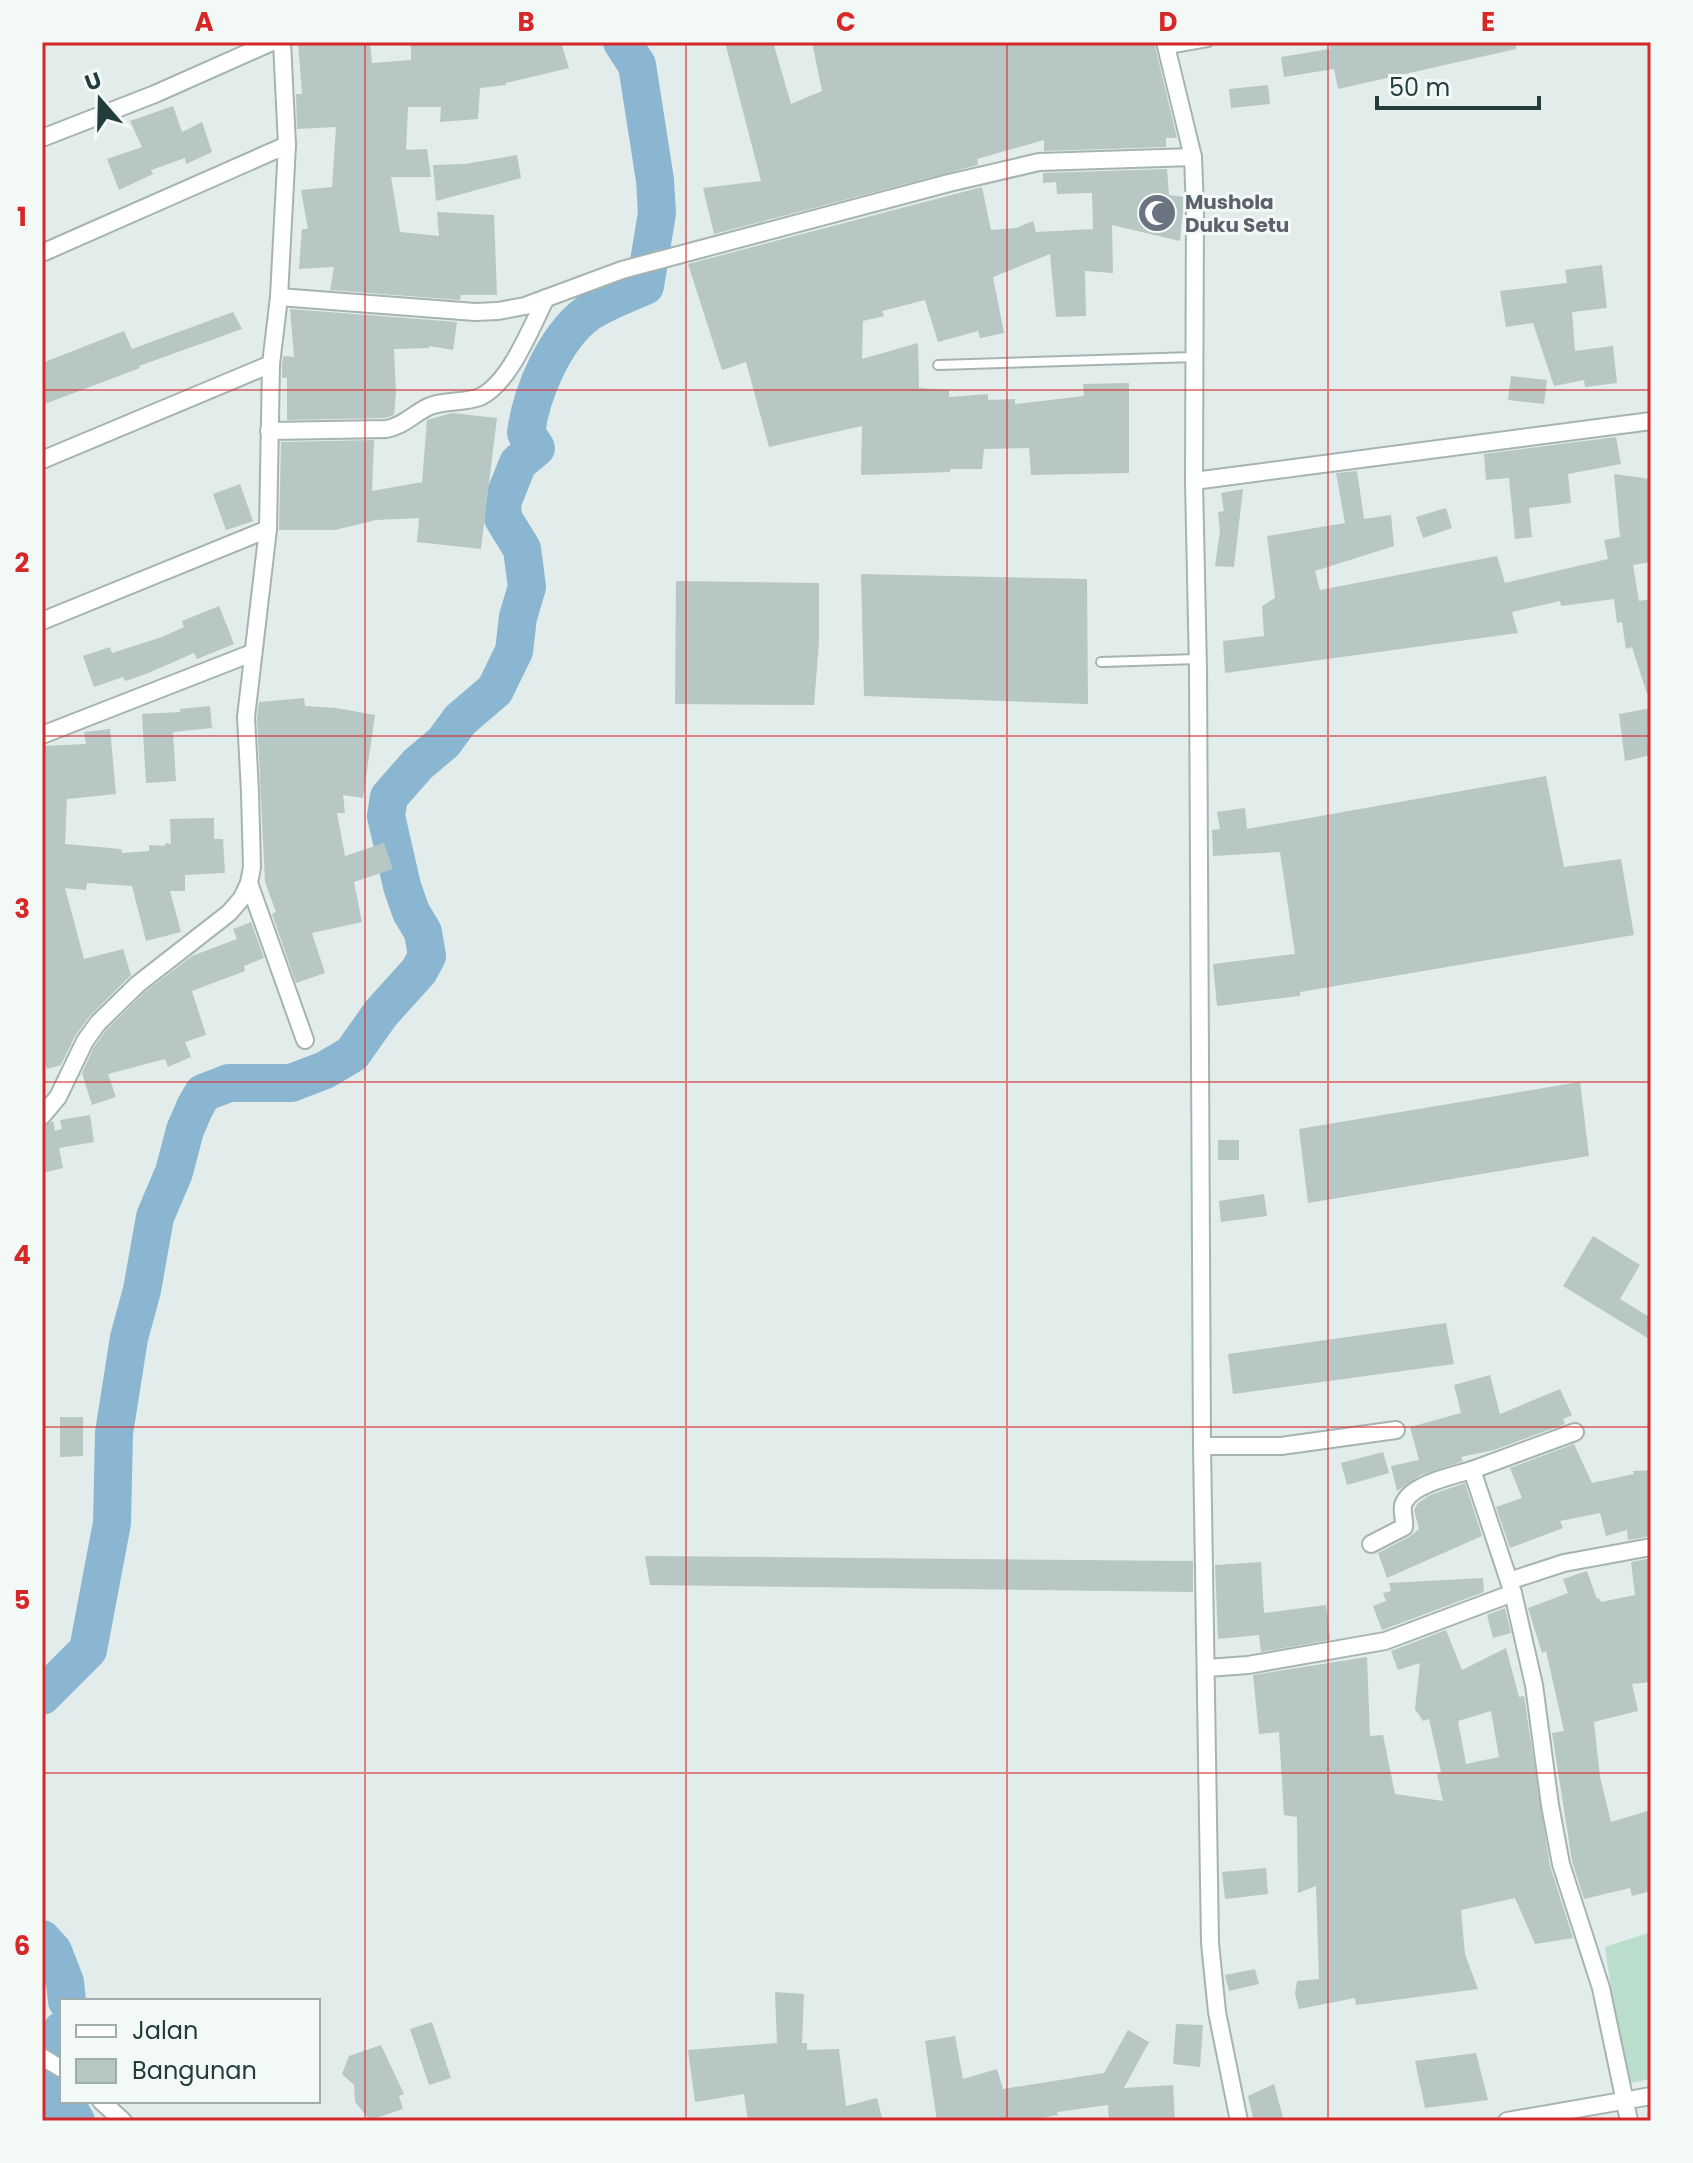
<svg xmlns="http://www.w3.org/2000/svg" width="1693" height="2163" font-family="Poppins,sans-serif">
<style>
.green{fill:#bdc}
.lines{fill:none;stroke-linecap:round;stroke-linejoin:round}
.river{stroke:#8ab6d1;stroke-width:38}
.building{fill:#b7c7c4;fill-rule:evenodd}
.service-casing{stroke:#a5b4b2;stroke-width:12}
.minor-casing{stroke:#a5b4b2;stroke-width:20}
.service{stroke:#fff;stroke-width:8}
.minor{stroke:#fff;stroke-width:16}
.grid{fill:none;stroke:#d62828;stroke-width:2;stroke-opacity:0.55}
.labels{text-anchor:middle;stroke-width:6;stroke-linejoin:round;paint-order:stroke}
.worship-label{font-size:20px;font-weight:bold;fill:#5b616d;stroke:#f2f9f7;text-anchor:start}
.neatline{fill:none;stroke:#d62828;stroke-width:3}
.grid-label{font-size:26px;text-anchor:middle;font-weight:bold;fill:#d62828}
</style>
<rect width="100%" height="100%" fill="#e2ecea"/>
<path class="green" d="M1651,1932V2079L1625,2084L1605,1947Z"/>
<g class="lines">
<g class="river">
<path d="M42,1696L88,1650L112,1523L114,1433L129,1338L142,1290L155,1217L174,1172L185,1130L195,1107L203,1093L229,1083H291L325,1070L352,1054L381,1013L419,971L427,956L423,932L411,912L402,886L386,816L389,797L418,764L444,742L460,720L495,690L514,651L518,617L527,587L522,549L503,518L502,503L518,463L536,448L526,433C531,394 554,338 588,313C605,302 626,294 645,286L657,213L655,180L637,65L622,42"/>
<path d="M42,1939L53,1951L65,1982L67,2001"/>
<path d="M62,2030L52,2044V2100L70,2111L76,2121"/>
</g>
</g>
<g class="building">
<path d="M298,42H370L372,63L411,60V42H436V45L477,42H561L569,68L506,83V85L480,88L478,119L440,122L441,107H408L406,150L427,149L431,177H391L400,232L439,236L437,212L494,215L497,295H461L460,300L330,290L334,267L299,269L302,229H308L301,190L332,187L336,127L297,129L296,94H302Z"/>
<path d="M725,42H773L791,104L822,91L812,42H1154L1177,138H1166V147L1044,151V140L977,159L978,165L714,234L703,188L761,181Z"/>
<path d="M1329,42H1515L1516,49L1338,89L1334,69L1284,77L1281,57L1330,49Z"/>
<path d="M1268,85L1270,104L1231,108L1229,89Z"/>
<path d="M173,106L182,132L202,122L212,152L186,164L185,158L151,170L153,174L119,190L107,159L142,147L130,121Z"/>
<path d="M517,155L521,178L436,201L433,165L465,164Z"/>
<path d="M1167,169L1169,195L1184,197L1180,241L1112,225L1113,273L1085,271L1086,316L1056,317L1050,254L993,277L1004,333L980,338L978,331L938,342L925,300L882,311L884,316L863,321L862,359L918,343L919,388L949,390V397L988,394V400L1015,399V404L1084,396L1083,384L1129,383V473L1031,475L1029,448L984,449L982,469H950V472L861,475L862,426L769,447L746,362L722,370L688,264L982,187L991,230L1016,228L1033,221L1036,232L1093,229L1092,193L1057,194L1056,182L1043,183V173Z"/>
<path d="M1602,265L1607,308L1572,312L1575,351L1613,346L1617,383L1585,387L1584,380L1554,386L1533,323L1506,327L1500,291L1567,283L1565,270Z"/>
<path d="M290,309L457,322L453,350L429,346V348L394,349L396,393L394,415L385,418L287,420V378H282V365L283,356L294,357Z"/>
<path d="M233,312L242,329L139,366L140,368L42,405V363L124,331L132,349Z"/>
<path d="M1511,376L1547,380L1544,404L1508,400Z"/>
<path d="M452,413L497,418L481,549L417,542L419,518L376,520L335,530H279L281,442L374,440L372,491L422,482L427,420Z"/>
<path d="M1616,437L1621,464L1568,474L1571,503L1529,508L1532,537L1515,539L1509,478L1486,480L1484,454Z"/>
<path d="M1357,471L1364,519L1391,515L1394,546L1315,571L1320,590L1497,556L1505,583L1608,559L1604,540L1620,537L1614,474L1651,479V562L1633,565L1639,601L1651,599V694H1647L1632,647L1626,649L1622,622L1617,623L1614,599L1561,606L1560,601L1512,612L1518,633L1225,673L1223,641L1264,636L1262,606L1275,598L1267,536L1345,523L1336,473Z"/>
<path d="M240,484L253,521L226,530L213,494Z"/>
<path d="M1243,489L1234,567L1215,566L1220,531L1218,512L1224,511L1221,493Z"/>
<path d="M1446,508L1452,528L1423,538L1416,517Z"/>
<path d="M861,574L1087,579L1088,704L864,696Z"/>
<path d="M676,581L819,583V642L814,705L675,704Z"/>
<path d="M219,606L234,644L197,659L194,653L146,674L125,681L123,677L94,687L83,656L110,647L112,653L162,637L184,627L182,621Z"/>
<path d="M304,698L305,706L336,708L375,715L363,798L343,795L345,813H337L345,856L384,843L393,869L354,882L362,922L312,933L325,973L296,983L272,914L276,912L265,882L257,717L259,702Z"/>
<path d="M210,706L212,728L173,732L176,781L146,783L142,714L180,712V709Z"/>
<path d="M1651,708V755L1625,761L1619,714Z"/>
<path d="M110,729L116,794L67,799L65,844L121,849L122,853L149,851V845L165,846V843L171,844L170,819L214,818V839H223L225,873L185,875V891H170L181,932L146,941L132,886L87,883L86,890L65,888L84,959L123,949L131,975L89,1017L75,1036L61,1065L47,1069L42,1053V746L86,744L84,732Z"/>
<path d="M1546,776L1564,867L1621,859L1634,935L1300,992V996L1217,1006L1213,964L1295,954L1280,852L1213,856L1212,830L1220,829L1217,812L1245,808L1247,829Z"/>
<path d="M251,922L264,958L244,966L245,971L192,991L206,1035L185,1042L191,1057L168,1067L165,1059L108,1074L116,1097L92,1105L82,1073L94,1047L106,1030L145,992L192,956L237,939L233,929Z"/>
<path d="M1580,1082L1589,1156L1308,1203L1299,1129Z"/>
<path d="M90,1115L94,1142L59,1148L63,1168L42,1173V1127L53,1121L55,1131L62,1129L60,1120Z"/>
<rect x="1218" y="1140" width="21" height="20"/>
<path d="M1264,1194L1267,1216L1221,1222L1219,1201Z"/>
<path d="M1593,1236L1640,1265L1620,1299L1651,1318V1340L1563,1286Z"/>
<path d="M1446,1323L1454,1364L1233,1394L1228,1354Z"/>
<path d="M1490,1375L1500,1414L1560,1389L1572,1415L1563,1419L1565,1424L1494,1450L1461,1457L1463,1461L1421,1475L1397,1491L1391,1466L1419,1460L1410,1427L1461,1413L1454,1385Z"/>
<path d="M60,1417H83V1456L60,1457Z"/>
<path d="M1574,1444L1592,1483L1634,1474L1633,1471L1651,1470V1536L1628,1540L1627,1530L1606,1536L1600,1513L1560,1521L1563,1528L1510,1548L1496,1507L1522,1498L1510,1468Z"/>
<path d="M1383,1452L1389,1473L1347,1485L1341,1463Z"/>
<path d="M1465,1483L1482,1536L1387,1578L1378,1553L1409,1537L1419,1529L1414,1510L1418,1503L1430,1495Z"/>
<path d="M645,1556L1193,1561V1592L650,1585Z"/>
<path d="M1651,1558V1682L1632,1684L1638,1711L1594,1722L1600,1777L1611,1822L1651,1810V1891L1632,1896L1630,1888L1584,1899L1572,1861L1552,1733L1564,1731L1546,1651L1542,1653L1528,1608L1568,1593L1563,1579L1587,1571L1597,1599L1599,1598L1601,1602L1635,1595L1631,1562Z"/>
<path d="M1261,1562L1264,1613L1326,1605L1330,1640L1261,1652L1259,1635L1218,1639L1215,1565Z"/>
<path d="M1483,1578L1484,1592L1382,1630L1373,1606L1386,1601L1383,1593L1391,1591L1389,1583Z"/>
<path d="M1505,1608L1511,1633L1493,1638L1487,1615Z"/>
<path d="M1446,1630L1462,1670L1506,1648L1519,1697L1524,1696L1550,1866L1573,1938L1535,1944L1515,1898L1461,1910L1465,1954L1478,1989L1356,2005L1355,1998L1299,2009L1295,1994L1297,1981L1319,1979L1316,1886L1298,1893L1297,1817L1284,1815L1279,1732L1259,1734L1253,1675L1367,1657L1370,1736L1383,1735L1395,1794L1443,1801L1437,1774L1441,1772L1429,1719L1423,1721L1415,1709L1420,1663L1398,1670L1391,1651ZM1491,1711L1499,1757L1466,1764L1458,1721Z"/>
<path d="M1266,1868L1268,1894L1225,1899L1222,1872Z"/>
<path d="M1255,1969L1259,1984L1229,1991L1225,1975Z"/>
<path d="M775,1992L804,1994L802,2043H807V2050L839,2049L846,2106L877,2098L883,2121H748L744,2094L695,2102L688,2050L777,2043Z"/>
<path d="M432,2022L451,2078L429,2085L410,2029Z"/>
<path d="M1176,2024L1203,2025L1200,2067L1173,2064Z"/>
<path d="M1128,2030L1149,2042L1124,2088L1173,2085L1175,2121H1109L1108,2105L1057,2112L1058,2115L1020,2121H937L925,2041L955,2036L963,2079L997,2069L1003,2089L1104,2073Z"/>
<path d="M381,2045L404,2094L399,2096L403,2109L370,2120L355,2102L354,2085L342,2074L349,2056Z"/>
<path d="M1476,2053L1488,2100L1425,2108L1415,2061Z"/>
<path d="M1274,2084L1284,2121H1254L1248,2096Z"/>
</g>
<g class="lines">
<defs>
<g id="service">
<path d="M1168,49L1208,42"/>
<path d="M938,365L1194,357"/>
<path d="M1101,662L1198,659"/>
</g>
<g id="minor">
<path d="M1165,42L1193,157L1195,209L1194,481L1198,670L1202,1446L1210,1943L1217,2012L1239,2121"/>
<path d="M42,138L155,94L272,42"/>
<path d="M42,253L287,145"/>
<path d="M279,297L475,312L498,311L525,306L622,270L949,183L1039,162L1193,157"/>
<path d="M269,431L386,429C404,426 414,413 430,406C446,400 464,403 480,397C510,383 531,327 546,298"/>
<path d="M42,460L271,364"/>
<path d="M1194,481L1651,421"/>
<path d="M42,621L268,529"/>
<path d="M42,735L252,653"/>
<path d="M249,883L305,1040"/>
<path d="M42,1116L58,1097L85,1041L98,1023L138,984L229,913L242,898L249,883L252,867L250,792L246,717L268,529L271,364L279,297L287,145L282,42"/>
<path d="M1202,1446H1281L1396,1430"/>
<path d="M1472,1470L1575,1432"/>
<path d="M1371,1544L1404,1527C1405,1519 1400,1507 1405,1501C1414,1484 1454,1475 1472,1470L1513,1593L1534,1685L1550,1805L1561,1864L1601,1988L1629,2121"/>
<path d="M1509,1581L1564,1563L1651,1547"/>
<path d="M1207,1668L1248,1665L1385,1641L1513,1593"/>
<path d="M42,2057L62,2069"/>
<path d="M101,2101L123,2121"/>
<path d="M1507,2121L1651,2096"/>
</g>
</defs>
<use href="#service" class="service-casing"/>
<use href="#minor" class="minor-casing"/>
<use href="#service" class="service"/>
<use href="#minor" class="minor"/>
</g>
<path class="grid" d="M365,42V2121M686,42V2121M1007,42V2121M1328,42V2121M42,390H1651M42,736H1651M42,1082H1651M42,1427H1651M42,1773H1651"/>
<defs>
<symbol id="mosque-disc" viewBox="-11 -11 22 22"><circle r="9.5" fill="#6b7280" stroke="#f2f9f7"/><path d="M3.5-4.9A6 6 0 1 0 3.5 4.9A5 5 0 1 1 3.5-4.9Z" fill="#fff"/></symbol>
</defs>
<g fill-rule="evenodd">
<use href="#mosque-disc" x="1135" y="191" width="44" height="44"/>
</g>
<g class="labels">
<g class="worship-label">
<text x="1185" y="209">Mushola<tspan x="1185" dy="23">Duku Setu</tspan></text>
</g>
</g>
<rect width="1693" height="2163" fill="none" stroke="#f2f9f7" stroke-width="88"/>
<rect x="60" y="1999" width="260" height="104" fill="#f2f9f7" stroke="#9faeac" stroke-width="2"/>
<rect x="76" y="2025" width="40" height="12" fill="#ffffff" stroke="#9faeac" stroke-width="2"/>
<text x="132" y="2039" font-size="24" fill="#223d3c">Jalan</text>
<rect x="76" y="2059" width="40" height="24" fill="#b7c7c4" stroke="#9faeac" stroke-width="2"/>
<text x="132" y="2079" font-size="24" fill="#223d3c">Bangunan</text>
<g transform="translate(100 100) rotate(340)" stroke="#f2f9f7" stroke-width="6" paint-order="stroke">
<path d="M0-6L14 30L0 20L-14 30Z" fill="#223d3c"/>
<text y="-12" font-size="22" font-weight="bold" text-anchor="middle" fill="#223d3c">U</text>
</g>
<path d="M1377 96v12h162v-12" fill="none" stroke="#223d3c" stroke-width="4"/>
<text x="1389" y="96" font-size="24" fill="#223d3c" stroke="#f2f9f7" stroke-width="6" paint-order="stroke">50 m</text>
<rect x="44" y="44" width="1605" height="2075" class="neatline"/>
<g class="grid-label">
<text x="204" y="31">A</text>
<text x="526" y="31">B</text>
<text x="846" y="31">C</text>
<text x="1168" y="31">D</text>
<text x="1488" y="31">E</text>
<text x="22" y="226">1</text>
<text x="22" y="572">2</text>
<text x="22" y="918">3</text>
<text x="22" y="1264">4</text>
<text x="22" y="1609">5</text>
<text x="22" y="1955">6</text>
</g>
</svg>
